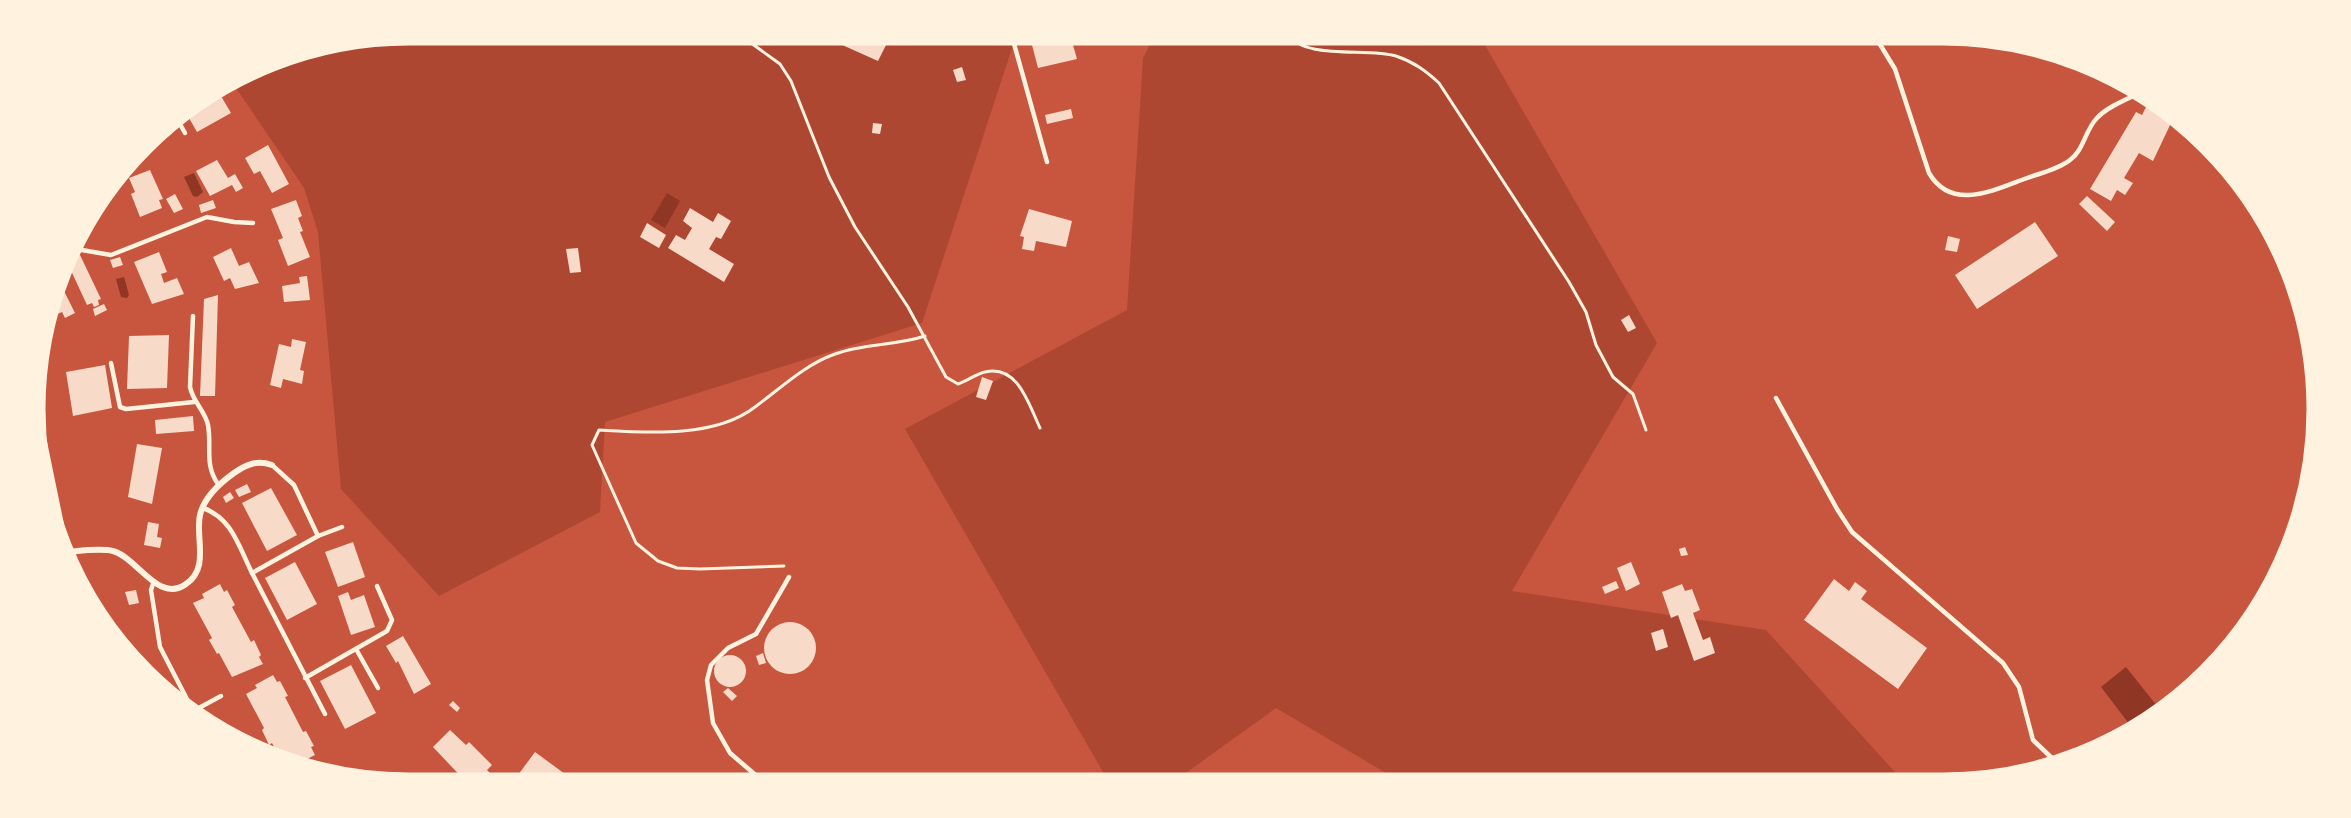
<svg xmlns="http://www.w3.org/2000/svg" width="2351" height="818" font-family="'PT Sans',sans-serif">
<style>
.green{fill:#ae4732}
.water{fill:#8f3625}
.building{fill:#f7dbc8}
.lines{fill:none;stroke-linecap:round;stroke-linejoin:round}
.path{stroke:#fff3e0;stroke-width:3}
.service{stroke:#fff3e0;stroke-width:4.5}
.minor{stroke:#fff3e0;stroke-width:6}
.tertiary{stroke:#fff3e0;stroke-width:10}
.rim{fill:none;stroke:#fff3e0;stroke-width:3}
</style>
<rect width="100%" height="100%" fill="#c8553d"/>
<g class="green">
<path d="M409,33H1017L922,323L605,422L600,512L439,596L341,489L318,232L304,188L232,82L265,61Z"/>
<path d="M1156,33H1478L1657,343L1512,591L1766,630L1904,782L1403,783L1276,708L1172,783L1110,784L905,429L1127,310L1143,58Z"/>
</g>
<g class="water">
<path d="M194,173L203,192L197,197L193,196L184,177Z"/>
<path d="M667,193L680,201L665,228L651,220Z"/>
<path d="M124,277L129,295L127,298L121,297L116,279Z"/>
<path d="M2126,667L2161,711L2133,729L2101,687Z"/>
</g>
<g class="building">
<path d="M845,33H892L878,61L840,44Z"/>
<path d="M1062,38V40L1071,38L1077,59L1038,68L1032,45Z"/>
<path d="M962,67L966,80L957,82L953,70Z"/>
<path d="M218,91L231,113L197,132L185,111Z"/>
<path d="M2147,105L2163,113L2160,117L2171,123L2153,161L2139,153L2124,178L2133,183L2125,195L2117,190L2111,201L2090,189L2136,112L2142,115Z"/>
<path d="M1071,109L1073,118L1047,124L1045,115Z"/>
<path d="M873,123L882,124L880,134L872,133Z"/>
<path d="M158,130L164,140L148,149L146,146Z"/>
<path d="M268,145L289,184L272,193L260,171L254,174L245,158Z"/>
<path d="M217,160L228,178L235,174L243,188L236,192L232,185L210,196L196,171Z"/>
<path d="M150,170L163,199L159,200L162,208L140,217L131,194L135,192L129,178Z"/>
<path d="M175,194L183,209L174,213L166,199Z"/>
<path d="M2087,196L2115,222L2107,231L2079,204Z"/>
<path d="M213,200L216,208L201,213L199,205Z"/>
<path d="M296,200L302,216L298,218L303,231L300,232L310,257L288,266L278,240L283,238L271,209Z"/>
<path d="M690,208L713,222L718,213L731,221L721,239L716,237L709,249L734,264L724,282L668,248L676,235L685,240L692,228L683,221Z"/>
<path d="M1029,209L1072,221L1066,247L1036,241L1034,251L1022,249L1024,237L1020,236Z"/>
<path d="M2035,222L2058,256L1977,309L1955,275Z"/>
<path d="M647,223L666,235L659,248L640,237Z"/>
<path d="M1948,236L1960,239L1957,252L1945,250Z"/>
<path d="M231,248L239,266L249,262L259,283L235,289L230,278L224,281L213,257Z"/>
<path d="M578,248L581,272L570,273L566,249Z"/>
<path d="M159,252L167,272L161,274L164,283L177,278L184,294L152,304L134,262Z"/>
<path d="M80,255L101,299L98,300L99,305L94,307L92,303L87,305L67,262Z"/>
<path d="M120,257L123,265L113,268L110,260Z"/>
<path d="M307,276L310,300L284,302L282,286L300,283L299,277Z"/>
<path d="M60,283L75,313L65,318L62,312L49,318Z"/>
<path d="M218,295L215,396H200L204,299Z"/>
<path d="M104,304L107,310L95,316L93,309Z"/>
<path d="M1629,315L1636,328L1628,332L1621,320Z"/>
<path d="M169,335L167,388L127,389L129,336Z"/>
<path d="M292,339L306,342L300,370L304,371L302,384L283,379L281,388L270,385L279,344L291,347Z"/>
<path d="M105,365L112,408L73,416L66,372Z"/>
<path d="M982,377L993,381L986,400L976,397Z"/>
<path d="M193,416L194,431L156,434L155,420Z"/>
<path d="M137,444L162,448L152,504L128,497Z"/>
<path d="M247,484L251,492L239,497L235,490Z"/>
<path d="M271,488L297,535L267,551L242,503Z"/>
<path d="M230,492L234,498L226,503L223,497Z"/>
<path d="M148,522L159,524L157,537L162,538L160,548L144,545Z"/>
<path d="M353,542L365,577L338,587L325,552Z"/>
<path d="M1685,547L1688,555L1681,556L1679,549Z"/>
<path d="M295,562L317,604L287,620L265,578Z"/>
<path d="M1631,562L1640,584L1626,591L1617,568Z"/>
<path d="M1834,579L1849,591L1855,582L1867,591L1861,599L1927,648L1898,689L1804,620Z"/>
<path d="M1616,581L1619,588L1605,594L1602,587Z"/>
<path d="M220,584L224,592L227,590L235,605L232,607L251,642L254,640L261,655L259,657L263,664L232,677L219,653L217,654L209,640L212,638L193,603L204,598L202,594Z"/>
<path d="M1682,584L1685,591L1692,589L1700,610L1693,613L1703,640L1710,637L1715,653L1694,661L1678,615L1671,618L1662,592Z"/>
<path d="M136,590L139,603L129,605L125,592Z"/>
<path d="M348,592L351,600L364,595L375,627L351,635L338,596Z"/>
<circle cx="790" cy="648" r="26"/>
<path d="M1663,629L1668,647L1656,651L1651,633Z"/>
<path d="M403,636L431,684L414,694L398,661L396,663L386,646Z"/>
<path d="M763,653L766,663L759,665L756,656Z"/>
<circle cx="730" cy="671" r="16"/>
<path d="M351,665L376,713L345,729L320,681Z"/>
<path d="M273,675L277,682L280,681L288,696L285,697L303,732L306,731L314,746L311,747L315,755L297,764L296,761L292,763L280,758L272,743L269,745L262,730L264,728L246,694L257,688L255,685Z"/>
<path d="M728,688L737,696L732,701L723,692Z"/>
<path d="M453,701L460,708L457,712L449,705Z"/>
<path d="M450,730L466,745L469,742L492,765L487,770L490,773L479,785H469L433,747Z"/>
<path d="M535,752L565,774L557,785H531L518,775Z"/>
<path d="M350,768L360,779L339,776Z"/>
</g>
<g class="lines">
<g class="path">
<path d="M737,33L780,64L791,81L829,177L855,227L908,307L946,377L958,384C967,381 976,374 985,372C1018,364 1029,405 1040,428"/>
<path d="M1286,33C1305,61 1367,47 1396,56C1414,62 1426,71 1439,83L1569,282L1586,312L1596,345L1613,377L1633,394L1646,430"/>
<path d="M784,566L700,569L677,568L658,561L636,543L592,445L599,430C648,433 715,438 755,407C781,388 804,365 835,354C864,343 895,346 925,336"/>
</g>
<g class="service">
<path d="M1011,33L1047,162"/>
<path d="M1873,33L1895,69L1929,173C1952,212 1994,190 2027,178C2041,173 2059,169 2070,160C2084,150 2085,130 2097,118C2107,107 2124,101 2137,94"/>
<path d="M176,117L185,133"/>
<path d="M70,248L111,255L207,217L234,222L253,223"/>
<path d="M193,316L190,387C193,402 205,411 208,425C212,447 204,464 218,484"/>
<path d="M111,363L120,407L126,409L194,402"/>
<path d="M1776,398L1837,509L1852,532L2003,663L2019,687L2033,740L2056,762"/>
<path d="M272,465L294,485L318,536"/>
<path d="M203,508C232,518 239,547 252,573"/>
<path d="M153,584L151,590L160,647L190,705L197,709L221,696"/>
<path d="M356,649L378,688"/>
<path d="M305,678L387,631L392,620L377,586"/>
<path d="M325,714L252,573L318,536L342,527"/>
<path d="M766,784L730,753L713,723L707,680L711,665L728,648L756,634L789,577"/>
</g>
<path class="minor" d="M67,552C80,551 99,548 113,551C138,558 158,604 186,584C210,568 195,537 200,515C204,497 220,483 234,473C247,464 257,460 272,465"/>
<path class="tertiary" d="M42,442L63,544"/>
</g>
<path d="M0 0H2351V818H0ZM409 44H1943A365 365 0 0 1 2308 409V409A365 365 0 0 1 1943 774H409A365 365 0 0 1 44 409V409A365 365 0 0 1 409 44Z" fill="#fff3e0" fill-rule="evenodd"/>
<path class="rim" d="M409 44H1943A365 365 0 0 1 2308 409V409A365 365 0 0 1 1943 774H409A365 365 0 0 1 44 409V409A365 365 0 0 1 409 44Z"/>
</svg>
